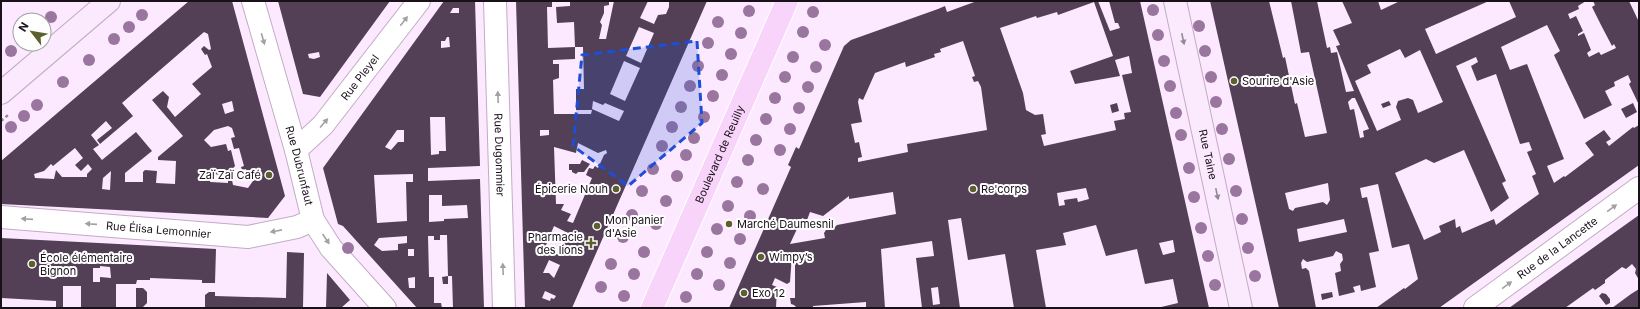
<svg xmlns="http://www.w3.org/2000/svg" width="1640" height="309" font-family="Inter,sans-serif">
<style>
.building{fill:#533f56;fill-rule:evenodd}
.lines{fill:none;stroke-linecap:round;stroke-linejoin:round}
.street-casing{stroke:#c3abc5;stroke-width:24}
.secondary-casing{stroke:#c3abc5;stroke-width:24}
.primary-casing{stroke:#fff;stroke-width:24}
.path{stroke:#918393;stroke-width:2.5;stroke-dasharray:3 3;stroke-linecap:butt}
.street{stroke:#fff;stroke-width:22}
.secondary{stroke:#fbe9fd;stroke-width:22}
.primary{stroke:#f8d4fb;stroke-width:22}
.tree{fill:#99769d}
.oneway{fill:#a39fa3}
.oneway2{fill:#958797}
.marked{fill:#1d4ed8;fill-opacity:0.2;stroke:#1d4ed8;stroke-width:3;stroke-dasharray:8 5;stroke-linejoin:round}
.poi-dot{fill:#5c602e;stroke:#fefefe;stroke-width:1.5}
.labels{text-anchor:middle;stroke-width:4;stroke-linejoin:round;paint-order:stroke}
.street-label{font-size:11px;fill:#19101a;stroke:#fefefe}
.poi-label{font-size:11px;fill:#19101a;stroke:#fefefe;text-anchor:start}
</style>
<rect width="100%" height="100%" fill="#fde9ff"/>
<g class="building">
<path d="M189,1H232L285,196L268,218L1,204V161ZM204,32L208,34L211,49L209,50L204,46L201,49L205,55L207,54L212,67L192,84L201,94L175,117L167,107L169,97L163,91L152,100L183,136L158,157V160L176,161L175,184L156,183L157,171L145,170L143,172V182H125V173L152,151L136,132L102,160L93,149L99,145L91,135L106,121L112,128L97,140L100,144L133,116L122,103ZM232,101L234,111L225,114L222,104ZM228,126L232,128L235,137L231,138L234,149L239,148L244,166L241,167L242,170L246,169L248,176L252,177L253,181L248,188L233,185L232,180H228V183L210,182V174L228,175L235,166L231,150L228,151L226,144L211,147L204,140L214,130ZM75,148L83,158L75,165L81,171L88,164L92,169L87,174V177H62L56,170L54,179L35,178L34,174L44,171L51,164L53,166ZM111,171L110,190L102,189L103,178Z"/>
<path d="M278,1H390L320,97L303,94ZM319,52L320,57L314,59L309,58L308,54Z"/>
<path d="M444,1H475L480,166L428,168V181L480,179L484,308H453L452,276H448L447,235H440V240H434V236H428L429,277H434V303H441L442,308H417L343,226L338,224L323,168ZM453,8H459V13H450ZM447,37H449L450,47L441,48V41H445ZM430,117H445L446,151H439V154L431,155ZM397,130H404V142H398L391,150L385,147ZM413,174V182H406L407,221L377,223L374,175ZM429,195H442V206L467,205L468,218L444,219V221L429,222ZM407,236V243L398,244V250L382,251L374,245L379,238ZM408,249H414V256H408ZM415,277V288H409L408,278Z"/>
<path d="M516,1H552V7H547L548,48L575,47V59L553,60V64H559V78L553,80L554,114H591L592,110H576V89H584L583,47H575L574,22L557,23L556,7L570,6V1H609V5L604,6V13L600,22L602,25L599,39H606L614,1H648L640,18L654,24L658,15L666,14L669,7V1H707L572,308H525ZM639,27L654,33L641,63L626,56ZM624,61L640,68L625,101L610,94ZM593,101L603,105L605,103L624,111L619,121L592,109ZM540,130H549V135L540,136ZM578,143L598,153L606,150L607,153L604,155L598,168L595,166L593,169L589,168L586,175L592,178L573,223L567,221L571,214L561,210L564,204H556L554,147L576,153ZM554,226L568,233L559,255L546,249V245ZM549,260L560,265L554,278L549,273H543ZM545,291L556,296L554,299L551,298L550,301L542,298Z"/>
<path d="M977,1H1098L1110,31L1120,28L1118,23H1115L1109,1H1140L1209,308H1157L1178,303L1173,279L1145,284L1137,249L1106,256L1096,225L1063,233L1066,245L1036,250L1046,308H1014L1005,254L968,260L961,218L948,220L960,308H922L916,258L934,256L932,241L881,249L885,308H866V302L813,306V307H796L794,305L791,304L790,298H795V258H802V252L792,254L790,282L787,284L775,278L772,285L777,287L776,308H729L791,167L788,165L796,147L799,149L844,46L851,40L938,9L945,6L947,12ZM1094,2L1113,56L1070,71L1075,84L1120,76L1115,60L1129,56L1132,73L1122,75L1131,112L1124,113L1125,119L1114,121L1116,130L1044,146L1041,135L1046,134L1043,114L1035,115L1026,110L1023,93L1000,28L1036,16L1037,18L1057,12L1058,15ZM963,41L975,76L972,77L974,82L978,81L981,87L987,130L907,144L908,152L858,162V158L862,157L859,142L855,143L851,124L862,122L858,102L859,98L863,100L875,73L905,62L906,67L935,57L934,54L941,52L940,49ZM1086,188L1089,199L1078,202L1077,198L1064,200L1065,205L1059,206L1057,193ZM893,192L896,214L837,225L833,229L826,230L824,233L825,238L790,244L802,218L807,220L810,212L823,216L849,196V199ZM1173,240L1175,252L1163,255L1159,243ZM938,287L940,304L933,305L931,288Z"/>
<path d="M1210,1H1269L1283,58L1285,57L1295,104L1297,103L1305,137L1327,133L1309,52L1301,53L1291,1H1317L1327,48L1330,47L1331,53L1337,52L1346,92L1354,91L1336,46L1340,45L1333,30L1352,23L1342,1H1378L1381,10L1400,1H1489L1425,29L1436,54L1516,17L1509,1H1586L1578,6L1579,9L1568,14L1570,19L1576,16L1583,31L1578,34V36L1584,33L1591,50L1587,53L1589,57L1599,52L1601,55L1616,48L1614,44L1612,46L1601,25L1592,7L1595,5L1593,1H1629L1639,22V105L1629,84L1631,82L1628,75L1614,82L1615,86L1605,91L1612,105L1584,119L1554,55L1560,51L1547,25L1501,47L1510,70L1527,64L1564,159L1547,166L1554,183L1564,176L1565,177L1594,155L1585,143L1604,130L1611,139L1606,142L1609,146L1633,127L1634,128L1639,125V165L1439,308H1376L1404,288L1405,289L1418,279L1409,244L1392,248L1378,184L1360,188L1362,198L1367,197L1379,251L1369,253L1376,287L1361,291L1360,285L1353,287L1355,292L1339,296L1335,273L1341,271L1340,264L1343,260L1342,254L1336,251L1333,256L1307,262L1303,259L1301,263L1302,269L1306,268L1309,271L1316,308H1279ZM1400,49L1405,58L1420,50L1443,102L1418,113L1413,100L1408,98L1398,101L1396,107L1401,120L1377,131L1355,81L1371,73L1367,65ZM1476,57L1478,62L1471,66L1477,81L1496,74L1520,144L1529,142L1532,150L1527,152L1536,174L1532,176L1539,194L1496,225L1494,219L1462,233L1460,226L1456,228L1455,219L1439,226L1441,232L1424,240L1395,173L1426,159L1434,163L1464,150L1491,212L1509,198L1502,183L1506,181L1456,66ZM1352,98H1355L1369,129L1363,131L1364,137L1360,138L1354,109L1350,110L1348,102ZM1328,183L1330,200L1327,205L1323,202L1295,208L1293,211L1289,209L1285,193ZM1344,219L1347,232L1299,242L1297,229Z"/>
<path d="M1389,101L1391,105L1383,108L1381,104Z"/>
<path d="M1117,103L1119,111L1112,113L1110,105Z"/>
<path d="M1633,103L1637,112L1626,118L1621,109Z"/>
<path d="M582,160L590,164L584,172H578L576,174L572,172V170H569V164H580Z"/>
<path d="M1639,215V280L1635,273L1636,269L1632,264L1626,269L1622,267L1605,280V283L1595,290L1593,288L1565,308H1509Z"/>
<path d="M1,238L216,249L215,283H202V280L150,278V280H137L136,284H116V308H81V286H63V308H56V301L1,298ZM100,266L110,267L111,278L100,277V282H93V268H100Z"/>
<path d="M287,252L304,253L303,308L205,307V295L209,292H215V296L286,298Z"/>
<path d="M327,273L350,300L341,308H326Z"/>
<path d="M448,276V284H443L442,277Z"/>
<path d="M136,288H143L147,292V303L143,307H136Z"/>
<path d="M1639,289V308H1612L1631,294Z"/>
<path d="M1332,292L1333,297L1322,300L1321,294Z"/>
<path d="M1602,293L1606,294L1610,299V303L1606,305L1599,296Z"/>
</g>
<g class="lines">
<defs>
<g id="street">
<path id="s1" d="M253,1L296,150L313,220L331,248L385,308"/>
<path id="s2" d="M495,1L504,308"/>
<path id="s3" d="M296,150L323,125L419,1"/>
<path id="s4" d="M1,217L248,237L297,227L313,220"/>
<path id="s5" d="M1475,308L1639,188"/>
</g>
<g id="secondary">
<path id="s6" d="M1175,1L1241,308"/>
<path d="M1,93L109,1"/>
</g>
<g id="primary">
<path id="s7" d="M652,308L787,1"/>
</g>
</defs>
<use href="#street" class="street-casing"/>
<use href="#secondary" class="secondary-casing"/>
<use href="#primary" class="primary-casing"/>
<path class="path" d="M1,121L8,115"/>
<use href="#street" class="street"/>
<use href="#secondary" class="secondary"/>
<use href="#primary" class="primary"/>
</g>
<g class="tree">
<circle cx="1153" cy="10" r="6"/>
<circle cx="749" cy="11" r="6"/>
<circle cx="813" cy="12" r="6"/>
<circle cx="142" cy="15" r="6"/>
<circle cx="51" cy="17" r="6"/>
<circle cx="718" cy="22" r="6"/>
<circle cx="1199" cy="26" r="6"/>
<circle cx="129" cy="27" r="6"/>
<circle cx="803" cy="32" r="6"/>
<circle cx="741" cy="33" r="6"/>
<circle cx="1158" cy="35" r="6"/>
<circle cx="114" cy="39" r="6"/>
<circle cx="708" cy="43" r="6"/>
<circle cx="825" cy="45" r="6"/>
<circle cx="11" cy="51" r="6"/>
<circle cx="1205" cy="51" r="6"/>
<circle cx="731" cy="54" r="6"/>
<circle cx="793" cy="57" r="6"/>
<circle cx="89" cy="60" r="6"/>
<circle cx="1164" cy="61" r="6"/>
<circle cx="698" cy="66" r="6"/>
<circle cx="816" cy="67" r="6"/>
<circle cx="722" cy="75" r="6"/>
<circle cx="785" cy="77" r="6"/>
<circle cx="1211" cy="77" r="6"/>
<circle cx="63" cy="82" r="6"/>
<circle cx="690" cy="86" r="6"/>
<circle cx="1170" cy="86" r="6"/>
<circle cx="808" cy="87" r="6"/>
<circle cx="713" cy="96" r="6"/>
<circle cx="775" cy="98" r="6"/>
<circle cx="1216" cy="102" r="6"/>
<circle cx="37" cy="105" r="6"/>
<circle cx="681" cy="107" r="6"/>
<circle cx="799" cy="108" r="6"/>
<circle cx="1176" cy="113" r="6"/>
<circle cx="24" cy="116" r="6"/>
<circle cx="704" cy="117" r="6"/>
<circle cx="766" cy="119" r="6"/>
<circle cx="11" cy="127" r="6"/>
<circle cx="672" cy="127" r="6"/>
<circle cx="790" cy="129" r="6"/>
<circle cx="1222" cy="129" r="6"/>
<circle cx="1181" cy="135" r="6"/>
<circle cx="694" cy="138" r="6"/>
<circle cx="756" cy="140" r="6"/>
<circle cx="662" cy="146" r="6"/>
<circle cx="780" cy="150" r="6"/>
<circle cx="686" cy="155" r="6"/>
<circle cx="1229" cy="159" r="6"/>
<circle cx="748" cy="160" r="6"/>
<circle cx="1189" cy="168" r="6"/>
<circle cx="653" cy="169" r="6"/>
<circle cx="677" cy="176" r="6"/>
<circle cx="737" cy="182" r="6"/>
<circle cx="763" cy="189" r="6"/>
<circle cx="642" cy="191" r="6"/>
<circle cx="1236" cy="191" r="6"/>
<circle cx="1194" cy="197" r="6"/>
<circle cx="666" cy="201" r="6"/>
<circle cx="728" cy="206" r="6"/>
<circle cx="632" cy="215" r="6"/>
<circle cx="750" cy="216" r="6"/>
<circle cx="1242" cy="219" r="6"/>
<circle cx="656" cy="224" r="6"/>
<circle cx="1201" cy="228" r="6"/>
<circle cx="717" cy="229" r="6"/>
<circle cx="623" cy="237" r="6"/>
<circle cx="740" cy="239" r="6"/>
<circle cx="348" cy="248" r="6"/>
<circle cx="1248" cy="248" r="6"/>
<circle cx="644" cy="252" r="6"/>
<circle cx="707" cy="252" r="6"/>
<circle cx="1208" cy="256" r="6"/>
<circle cx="730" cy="263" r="6"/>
<circle cx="611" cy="264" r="6"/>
<circle cx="634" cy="274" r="6"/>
<circle cx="697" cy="274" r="6"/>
<circle cx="1255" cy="276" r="6"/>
<circle cx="719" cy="285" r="6"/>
<circle cx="1215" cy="285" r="6"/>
<circle cx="601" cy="287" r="6"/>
<circle cx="624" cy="296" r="6"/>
<circle cx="686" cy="297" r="6"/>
</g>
<defs><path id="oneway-solid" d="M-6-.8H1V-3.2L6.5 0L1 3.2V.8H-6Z"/></defs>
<g class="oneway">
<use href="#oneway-solid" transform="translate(404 21) rotate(-52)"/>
<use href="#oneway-solid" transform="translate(263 39) rotate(74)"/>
<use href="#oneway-solid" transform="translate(498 97) rotate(-92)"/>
<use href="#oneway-solid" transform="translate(324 123) rotate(-49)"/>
<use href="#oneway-solid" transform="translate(1612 208) rotate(-36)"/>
<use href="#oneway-solid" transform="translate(27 219) rotate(-176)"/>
<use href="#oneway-solid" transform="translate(91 224) rotate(-176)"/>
<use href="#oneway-solid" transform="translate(276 231) rotate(169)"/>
<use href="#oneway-solid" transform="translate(326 239) rotate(56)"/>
<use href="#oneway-solid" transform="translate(503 269) rotate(-92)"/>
<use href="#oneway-solid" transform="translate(1507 285) rotate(-36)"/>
</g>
<g class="oneway2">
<use href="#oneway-solid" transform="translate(1183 39) rotate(78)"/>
<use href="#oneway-solid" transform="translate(1217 194) rotate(78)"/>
</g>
<path class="marked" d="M697,41L702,123L628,186L573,146L582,55Z"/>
<g class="poi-dot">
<circle cx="1234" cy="81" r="4"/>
<circle cx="269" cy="175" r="4"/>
<circle cx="616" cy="189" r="4"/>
<circle cx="973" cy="189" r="4"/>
<circle cx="729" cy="224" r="4"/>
<circle cx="597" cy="226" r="4"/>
<path d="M589 237h4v4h4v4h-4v4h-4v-4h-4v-4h4z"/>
<circle cx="761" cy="257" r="4"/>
<circle cx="32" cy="264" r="4"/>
<circle cx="744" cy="293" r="4"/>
</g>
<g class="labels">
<g class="street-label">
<text dy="4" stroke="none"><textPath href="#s3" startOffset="97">Rue Pleyel</textPath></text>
<text dy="4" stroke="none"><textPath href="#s2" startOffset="154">Rue Dugommier</textPath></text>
<text dy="4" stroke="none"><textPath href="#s6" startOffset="157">Rue Taine</textPath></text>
<text dy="4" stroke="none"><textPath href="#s7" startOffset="168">Boulevard de Reuilly</textPath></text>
<text dy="4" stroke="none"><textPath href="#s1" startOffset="171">Rue Dubrunfaut</textPath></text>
<text dy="4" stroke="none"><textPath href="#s4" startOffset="158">Rue Élisa Lemonnier</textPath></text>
<text dy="4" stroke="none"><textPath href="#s5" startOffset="102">Rue de la Lancette</textPath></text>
</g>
<g class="poi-label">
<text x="1242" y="85">Sourire d'Asie</text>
<text x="261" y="179" text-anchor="end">Zaï Zaï Café</text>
<text x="608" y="193" text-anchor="end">Épicerie Nouh</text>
<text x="981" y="193">Re'corps</text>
<text x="605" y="224">Mon panier<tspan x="605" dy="13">d'Asie</tspan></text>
<text x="737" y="228">Marché Daumesnil</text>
<text x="583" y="241" text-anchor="end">Pharmacie<tspan x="583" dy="13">des lions</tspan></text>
<text x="769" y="261">Wimpy’s</text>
<text x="40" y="262">École élémentaire<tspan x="40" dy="13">Bignon</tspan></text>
<text x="752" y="297">Exo 12</text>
</g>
</g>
<rect width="1640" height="309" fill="none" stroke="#19101a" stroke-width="4"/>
<g transform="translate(32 32) rotate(301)"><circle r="19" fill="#fefefe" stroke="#a29fa3"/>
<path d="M0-3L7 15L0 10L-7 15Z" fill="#5c602e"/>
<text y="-6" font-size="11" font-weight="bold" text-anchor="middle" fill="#19101a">N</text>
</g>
</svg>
